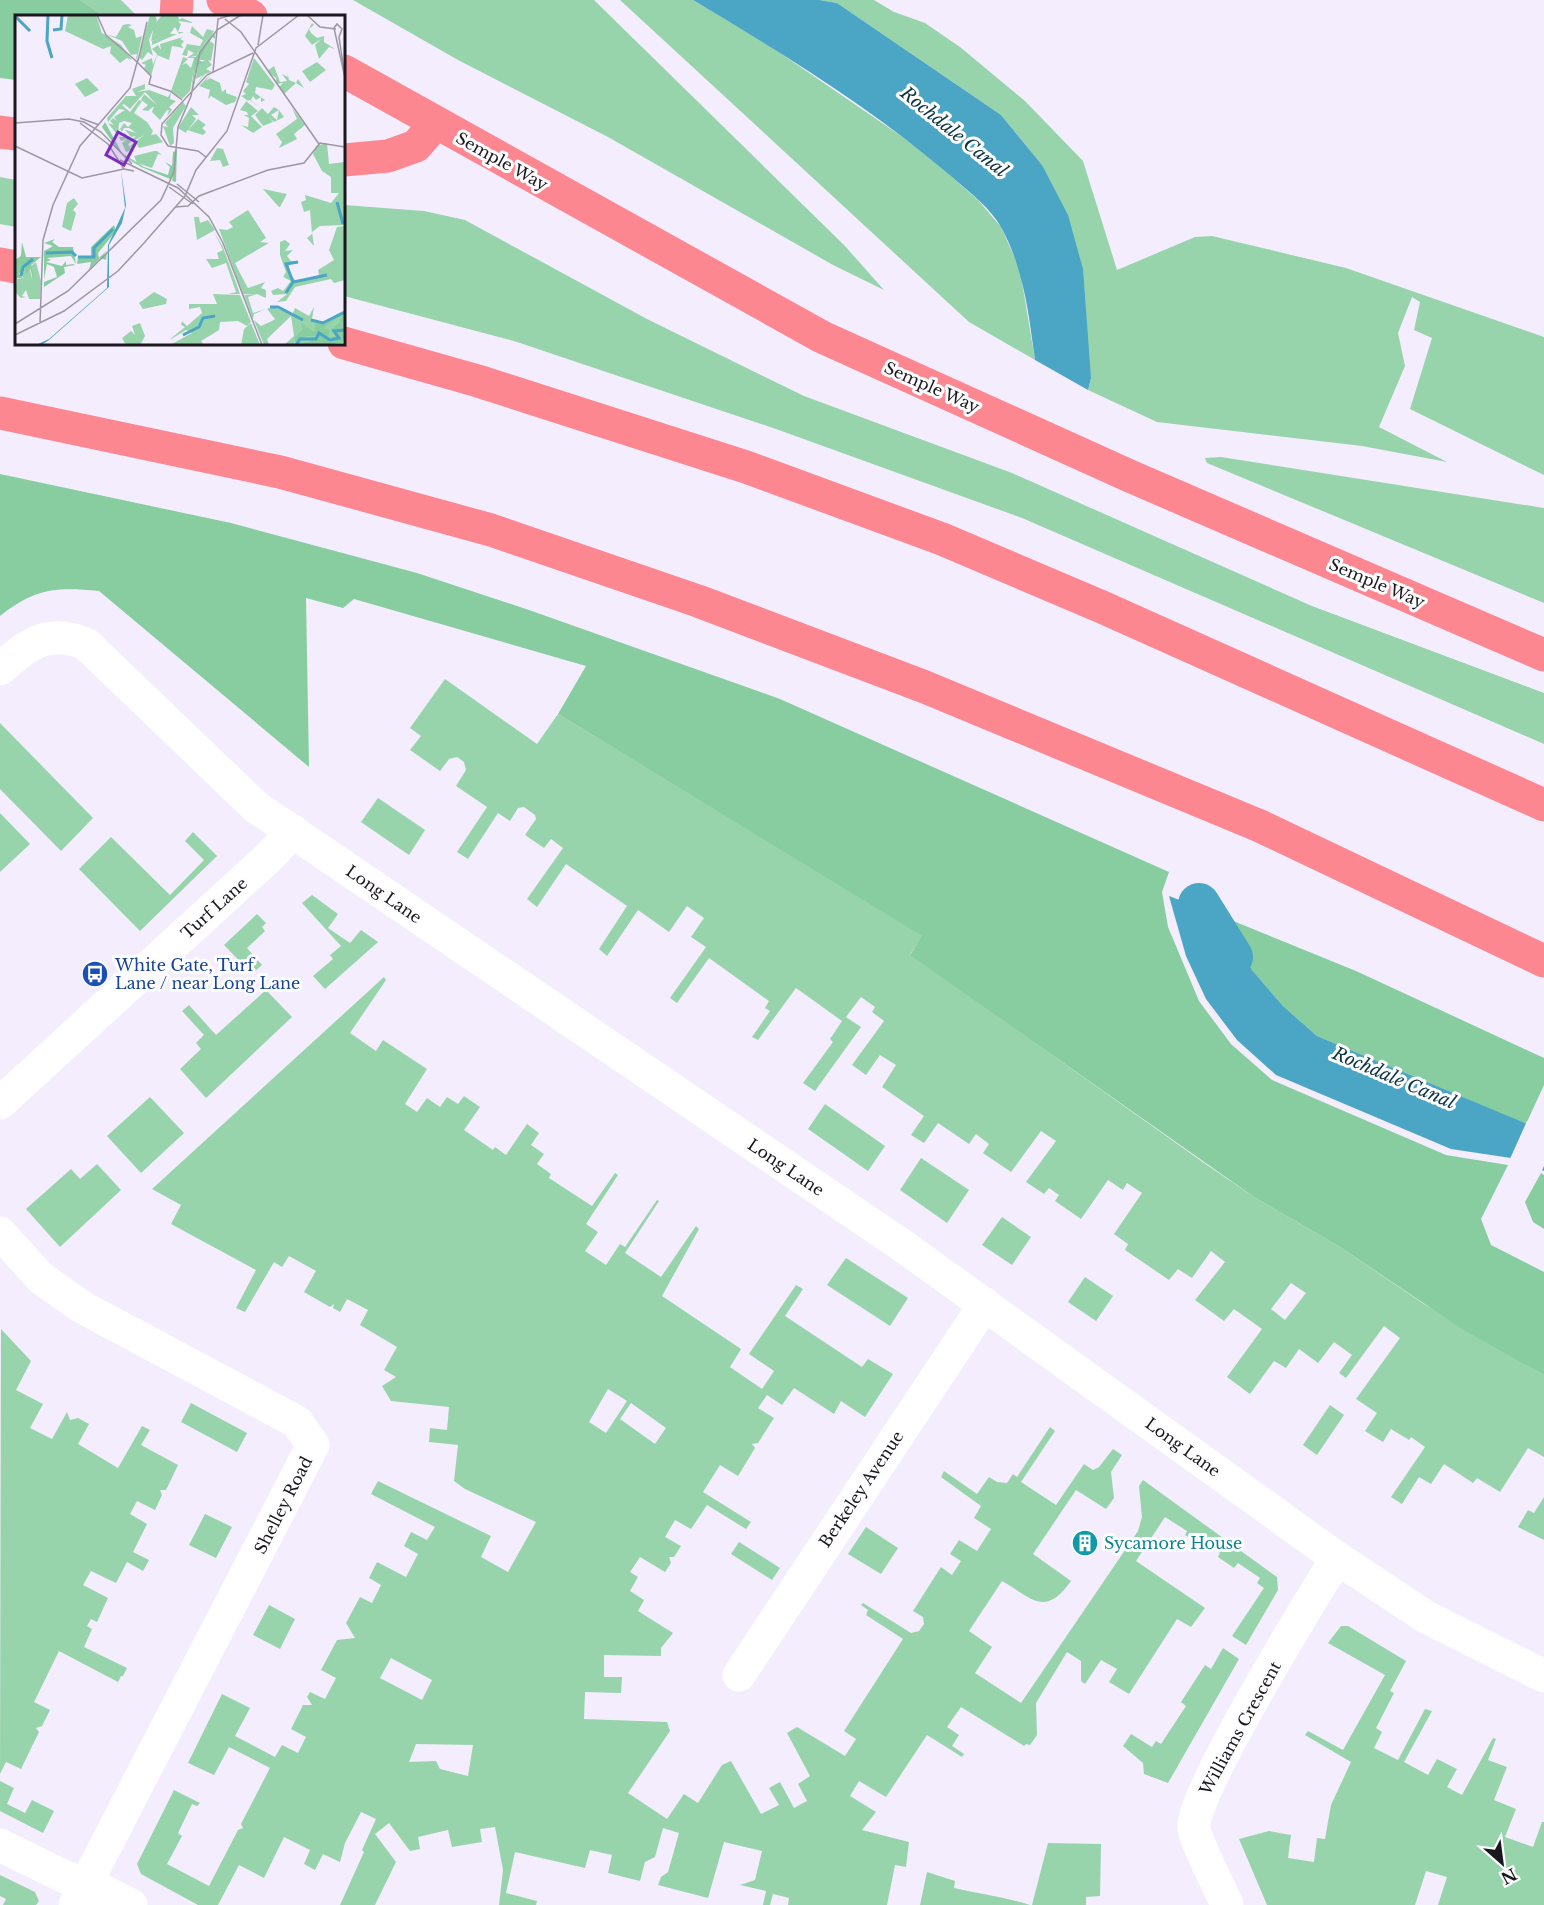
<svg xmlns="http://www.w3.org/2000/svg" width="1544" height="1905" font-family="'Libre Baskerville',serif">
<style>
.green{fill:#98d4ab;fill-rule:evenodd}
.forest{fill:#88cd9f}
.water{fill:#4ba5c4}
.pier{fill:#f4edfd}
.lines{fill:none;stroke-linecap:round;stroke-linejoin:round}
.canal{stroke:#4ba5c4;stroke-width:42}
.minor{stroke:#fff;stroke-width:33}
.highway{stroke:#fd8791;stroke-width:33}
.labels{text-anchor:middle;stroke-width:6;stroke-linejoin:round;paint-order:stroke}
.street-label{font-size:16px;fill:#1b171e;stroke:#fdfdfd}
.transit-label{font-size:16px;fill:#164399;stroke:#fdfdfd;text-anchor:start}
.culture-label{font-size:16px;fill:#0d838f;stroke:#fdfdfd;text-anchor:start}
.water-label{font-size:18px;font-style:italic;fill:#0b3542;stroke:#fdfdfd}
.inset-river{fill:none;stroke:#4ba5c4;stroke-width:3}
.inset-road{fill:none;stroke:#9d97a4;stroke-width:1.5}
.view{fill:#7b2cbf;fill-opacity:0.15;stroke:#7b2cbf;stroke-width:3}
.inset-edge{fill:none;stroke:#1b171e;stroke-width:3}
</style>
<rect width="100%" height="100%" fill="#f4edfd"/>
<g class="green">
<path d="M80,0H121L137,16H104Z"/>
<path d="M353,0H594L845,246L884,290L833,265L608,137L458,60Z"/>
<path d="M620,0H693L764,42L920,149L978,200L1001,227L1020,270L1035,360L969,322Z"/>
<path d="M819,0H874L894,12L925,23L960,47L1025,101L1083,161L1117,270L1195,237L1212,236L1346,268L1544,337V475L1410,409L1432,338L1414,330L1420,302L1412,297L1398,333L1405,366L1379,427L1447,462L1362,446L1157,422L1088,390L1091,378L1042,165L1001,115L837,3Z"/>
<path d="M0,177L16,180V227L0,224Z"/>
<path d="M344,205L424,211L465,220L647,319L804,396L1012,473L1312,606L1544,693V744L1022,518L776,429L514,341L344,296Z"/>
<path d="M1221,457L1544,508V603L1207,463L1205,458Z"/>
<path d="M445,679L537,744L558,714L923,936L910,954L1207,1165L1254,1197L1340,1247L1424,1304L1544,1375V1457L1528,1448L1500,1492L1477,1478L1473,1483L1444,1464L1431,1484L1419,1477L1402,1504L1391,1497L1425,1447L1411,1437L1409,1440L1391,1429L1383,1442L1365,1431L1377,1413L1356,1399L1400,1338L1384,1326L1346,1378L1339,1373L1352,1355L1334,1342L1318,1363L1299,1349L1286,1368L1274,1361L1250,1394L1227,1377L1262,1329L1234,1309L1224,1321L1195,1300L1225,1262L1211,1251L1192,1278L1178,1269L1169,1280L1125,1250L1128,1244L1114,1234L1142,1193L1127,1183L1123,1190L1108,1180L1081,1219L1055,1201L1059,1195L1049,1188L1044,1194L1026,1182L1056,1141L1041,1131L1011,1172L983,1153L989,1144L976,1134L969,1144L938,1123L924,1143L911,1135L924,1116L882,1087L896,1065L880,1055L866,1075L852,1065L884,1021L872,1012L875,1007L861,997L846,1017L861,1027L815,1091L803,1083L833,1042L830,1039L842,1021L796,988L758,1040L752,1037L770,1011L765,1008L769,1001L709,958L677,1003L670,998L706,947L691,937L704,918L687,906L669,932L638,910L607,956L599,949L627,906L566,864L537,907L527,899L563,848L551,839L544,848L525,835L536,819L535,815L524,807L518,808L510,821L498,813L468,859L457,852L487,807L456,786L466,770L464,762L457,757L449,759L440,771L410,750L421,736L410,728ZM1291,1283L1306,1293L1285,1320L1271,1309Z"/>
<path d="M0,723L93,818L61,851L0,789Z"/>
<path d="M378,798L425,830L409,855L361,822Z"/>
<path d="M0,813L30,844L0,872Z"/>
<path d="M193,832L217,856L140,931L79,869L111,837L170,895L204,860L185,841Z"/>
<path d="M312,895L338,914L328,928L350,943L361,930L378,942L325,989L313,976L333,959L330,955L341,946L302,903Z"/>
<path d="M257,914L266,923L262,927L265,931L247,948L262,965L252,974L224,945Z"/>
<path d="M384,977L386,980L350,1033L376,1051L383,1040L427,1069L405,1104L417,1112L427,1098L440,1107L447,1097L458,1104L464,1096L480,1107L464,1130L493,1150L495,1147L506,1155L527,1124L539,1133L531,1145L544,1154L537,1164L551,1174L549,1178L592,1206L615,1173L618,1175L586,1224L598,1232L585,1251L606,1265L620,1244L625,1247L657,1200L659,1201L625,1253L661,1277L696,1226L699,1229L662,1296L741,1349L730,1367L762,1389L774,1371L749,1354L796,1285L803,1289L785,1316L862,1367L868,1359L893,1374L865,1417L841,1401L834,1414L794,1388L782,1405L767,1395L758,1408L774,1418L758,1443L752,1444L755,1448L738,1476L720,1465L703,1492L751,1522L746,1529L707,1505L691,1529L675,1520L665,1537L681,1546L674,1557H669L671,1563L665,1572L640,1557L630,1572L638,1577L630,1591L644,1600L638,1611L673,1633L661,1648V1656L604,1655V1677H622L621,1693L585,1692L584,1719L667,1722L670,1731L628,1793L667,1819L684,1794L698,1803L722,1765L731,1761L761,1814L779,1805L769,1788L780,1782L794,1808L807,1801L798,1784L810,1776L787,1733L797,1727L845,1756L856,1739L844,1731L903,1639L866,1615L868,1610L861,1605L863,1603L911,1633L919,1631L924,1624L923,1617L913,1611L941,1567L952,1575L961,1561L950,1554L959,1540L977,1551L991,1529L974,1518L981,1506L941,1477L944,1471L977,1494L989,1477L997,1482L1007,1483L1013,1474L1017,1477L1050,1427L1055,1431L1021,1482L1056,1505L1084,1464L1093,1470L1099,1467L1113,1449L1122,1455L1111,1472L1114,1498L1106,1509L1076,1490L1033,1554L1071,1581C1045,1618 1032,1598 1002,1581L969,1631L992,1647L975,1673L1021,1703L1138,1531L1142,1517L1139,1486L1143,1480L1277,1577L1278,1590L1246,1645L1232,1636L1264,1588L1257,1583L1260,1578L1238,1563L1234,1568L1218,1557L1220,1553L1202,1541L1199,1544L1185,1535L1187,1531L1165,1517L1136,1561L1205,1608L1191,1627L1177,1619L1129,1694L1109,1682L1117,1669L1101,1660L1085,1684L1081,1681V1661L1067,1652L1036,1703L1037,1735L1030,1745L1026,1744L1024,1746L961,1707L947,1727L959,1735L952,1746L964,1754L962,1757L927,1735L886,1797L859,1781L850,1796L876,1812L862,1830L909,1842L906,1867L895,1865L887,1905H788L789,1898L773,1894L770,1905H763L766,1891L740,1885L755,1880L762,1851L724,1842L708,1898L658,1885L661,1877L668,1872L679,1833L663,1828L655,1857L645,1862L640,1881L608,1873L612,1855L590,1850L585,1868L515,1852L506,1893L537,1901L536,1905H499L503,1870L495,1827L480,1829L482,1842L452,1847L448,1830L418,1837L420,1849L410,1851L389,1823L375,1834L396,1862L375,1905H340L364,1852L362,1850L376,1819L361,1812L345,1843L340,1862L323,1854L315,1870L304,1864L310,1850L284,1837L264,1878L239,1865L218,1905H198L141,1874L137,1864L174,1790L200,1803L197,1806L192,1804L178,1833L182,1836L167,1864L209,1886L238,1830L243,1828L241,1824L270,1768L229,1747L214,1775L188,1763L222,1694L250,1708L235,1736L275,1757L282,1745L298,1753L306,1737L291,1729L303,1705H312L307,1697L310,1692L325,1699L336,1678L321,1670L337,1640L355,1638L346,1623L360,1597L372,1603L381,1585L369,1578L377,1562L406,1577L418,1554L404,1546L411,1532L427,1540L435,1527L371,1494L378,1481L491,1536L481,1557L508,1572L536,1522L465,1489L454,1481L458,1445L429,1442L430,1428L447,1430L449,1407L391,1401L382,1386L396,1377L384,1370L397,1347L360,1325L368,1310L347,1299L340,1312L333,1308L334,1304L330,1307L304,1292L316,1271L289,1256L282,1267L274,1262L245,1312L236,1308L256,1270L171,1224L181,1205L152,1189ZM608,1389L627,1401L606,1433L589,1422ZM631,1403L666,1428L655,1444L620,1419ZM391,1658L432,1680L422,1700L380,1678ZM416,1744L473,1745L468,1776L440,1769L436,1761L409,1762Z"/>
<path d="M266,990L292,1017L206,1098L180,1069L201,1049L196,1043L204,1035L182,1011L189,1005L216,1035Z"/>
<path d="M150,1097L184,1133L141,1173L107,1136Z"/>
<path d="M825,1104L885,1146L868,1171L808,1129Z"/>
<path d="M921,1158L969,1190L947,1223L900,1190Z"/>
<path d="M97,1164L121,1190L60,1247L26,1209L71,1169L80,1179Z"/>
<path d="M1002,1217L1031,1237L1012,1265L982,1245Z"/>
<path d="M846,1258L908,1298L890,1326L827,1285Z"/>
<path d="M1085,1277L1113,1296L1096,1321L1068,1302Z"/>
<path d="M1,1329L31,1361L16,1390L43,1404L30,1428L52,1439L67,1412L70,1420L78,1418L89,1424L78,1444L118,1468L142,1426L150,1430L141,1445L178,1465L166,1490H160L162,1495L155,1510L137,1501L130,1514L147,1524L133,1552L149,1560L143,1571L127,1562L116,1583L91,1571L83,1585L108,1598L97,1622L91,1619L87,1626L92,1629L84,1647L127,1668L123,1676H121L118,1682L59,1651L34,1702L50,1710L42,1726L36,1728L39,1732L21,1769L6,1762L0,1774Z"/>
<path d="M191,1403L247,1433L237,1452L181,1422Z"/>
<path d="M1330,1405L1344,1415L1317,1455L1303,1445Z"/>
<path d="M1544,1497V1540L1518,1527L1528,1510L1534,1513Z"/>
<path d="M205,1514L232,1527L216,1558L189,1545Z"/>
<path d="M866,1527L898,1548L881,1574L848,1554Z"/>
<path d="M739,1542L780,1568L772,1580L731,1554Z"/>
<path d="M269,1605L295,1619L280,1649L253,1635Z"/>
<path d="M1341,1626H1348L1406,1661L1390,1691L1394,1693L1376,1728L1382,1732L1374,1748L1398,1760L1425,1709L1432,1711L1404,1762L1428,1775L1437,1759L1457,1769L1447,1787L1462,1795L1493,1738L1496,1739L1488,1760L1507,1767L1494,1800L1516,1809L1505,1837L1533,1847L1542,1822H1544V1905H1438L1447,1877L1426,1871L1415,1905H1267L1239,1839L1269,1831L1291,1835L1288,1858L1314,1862L1317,1838L1325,1839L1331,1805L1351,1762L1305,1735L1308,1731L1343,1750L1385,1675L1328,1643Z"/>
<path d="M1223,1648L1239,1659L1168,1783L1144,1774L1143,1763L1123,1746L1131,1734L1152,1747L1156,1741L1161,1744L1186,1706L1181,1702L1205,1665L1211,1669Z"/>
<path d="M0,1781L14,1788L7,1804L25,1813L32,1800L54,1811L43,1833L0,1811Z"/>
<path d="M1048,1843L1101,1844L1100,1896L1086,1897V1905H1032Z"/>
<path d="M927,1872L955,1881L954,1888C980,1894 1004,1897 1030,1905H920Z"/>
<path d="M0,1875L35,1892L39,1901L36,1905H3L6,1899L0,1896Z"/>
</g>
<g class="forest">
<path d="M0,0H80L104,16H16V80L0,78Z"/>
<path d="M0,474L231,523L417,573L529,610L780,699L1169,872L1162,892L1168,927L1199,1001L1231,1044L1272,1080L1446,1155L1508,1165L1481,1219L1491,1245L1544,1272V1375L1462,1329L1340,1247L1254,1197L910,955L922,936L558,714L586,666L354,599L343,608L306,598L309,767L99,591C55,587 36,588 0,616Z"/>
<path d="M1221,916L1356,971L1544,1058V1085L1526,1124L1317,1036L1283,1006L1252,970Z"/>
<path d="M1541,1173L1544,1175V1229L1533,1222L1525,1202Z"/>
</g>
<g class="water">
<path d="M693,0H819L837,3L1001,115L1042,165L1068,215L1083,269L1091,378L1088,390L1035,360C1029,315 1024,270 1002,229C991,208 969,192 952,177C873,109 782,53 693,0Z"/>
<path d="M1169,896L1221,916L1252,970L1283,1006L1317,1036L1544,1131V1171L1511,1158L1451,1149L1276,1075L1237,1040L1206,999L1186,956Z"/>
</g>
<path class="pier" d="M1527,1121L1544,1128V1166L1541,1173L1509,1161Z"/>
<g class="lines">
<path class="canal" d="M1199,904L1232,957"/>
<g class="minor">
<path d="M0,669C28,644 48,628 86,644L256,807L900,1244L1337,1558L1426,1617L1544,1676"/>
<path d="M0,1103L270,856L293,831"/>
<path d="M0,1233L41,1278L82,1307L297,1422L313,1445L75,1905"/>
<path d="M739,1675L985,1304"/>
<path d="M0,1845L65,1877L103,1891L131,1905"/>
<path d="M1227,1905C1219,1885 1198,1848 1194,1829C1188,1799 1314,1595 1337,1558"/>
</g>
<g class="highway">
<path d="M223,0L251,16"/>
<path d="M176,16L177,0"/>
<path d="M344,71L822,337L1132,477L1544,655"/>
<path d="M0,132L16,134"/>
<path d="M344,160L388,156L416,146L435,124"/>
<path d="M0,264L16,267"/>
<path d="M344,343L478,381L746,467L942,539L1102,607L1544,805"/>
<path d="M0,413L280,472L491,530L698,601L925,687L1260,826L1544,961"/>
</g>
</g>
<defs>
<symbol id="bus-disc" viewBox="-11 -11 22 22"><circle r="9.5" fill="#1a4fb4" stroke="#fdfdfd"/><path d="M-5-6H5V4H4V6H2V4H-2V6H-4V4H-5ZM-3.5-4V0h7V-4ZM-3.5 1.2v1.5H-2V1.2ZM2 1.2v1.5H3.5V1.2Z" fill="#fff"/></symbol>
<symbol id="building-disc" viewBox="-11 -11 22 22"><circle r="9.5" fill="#0f9aa8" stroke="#fdfdfd"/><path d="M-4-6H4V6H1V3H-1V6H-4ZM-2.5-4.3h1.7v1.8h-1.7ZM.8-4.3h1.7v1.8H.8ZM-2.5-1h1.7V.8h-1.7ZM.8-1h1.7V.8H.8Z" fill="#fff"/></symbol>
</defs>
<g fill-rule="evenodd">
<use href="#bus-disc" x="80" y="959" width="30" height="30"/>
<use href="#building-disc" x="1070" y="1528" width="30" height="30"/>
</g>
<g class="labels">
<g class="street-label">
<text transform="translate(502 161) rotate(29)" y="6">Semple Way</text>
<text transform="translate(932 387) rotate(24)" y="6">Semple Way</text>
<text transform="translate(1377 583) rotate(23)" y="6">Semple Way</text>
<text transform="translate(384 894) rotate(35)" y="6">Long Lane</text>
<text transform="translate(214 908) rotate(-42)" y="6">Turf Lane</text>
<text transform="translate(786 1167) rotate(34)" y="6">Long Lane</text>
<text transform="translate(1183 1447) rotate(36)" y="6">Long Lane</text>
<text transform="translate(861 1489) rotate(-56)" y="6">Berkeley Avenue</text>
<text transform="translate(283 1505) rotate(-63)" y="6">Shelley Road</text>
<text transform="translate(1240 1728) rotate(-61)" y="6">Williams Crescent</text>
</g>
<g class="transit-label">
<text x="115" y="971">White Gate, Turf<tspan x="115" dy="18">Lane / near Long Lane</tspan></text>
</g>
<g class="culture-label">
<text x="1104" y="1549">Sycamore House</text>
</g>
<g class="water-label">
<text transform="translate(954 132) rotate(39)" y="6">Rochdale Canal</text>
<text transform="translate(1394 1078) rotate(23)" y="6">Rochdale Canal</text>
</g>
</g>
<g transform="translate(15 15)">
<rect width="330" height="330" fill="#f4edfd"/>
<path d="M53,0H81L87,18L106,30L117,45L112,43L105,48L95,38L96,31L88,34L50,16ZM135,0H140L142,5L134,25L138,41L133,37L127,45L124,42ZM147,0H163L164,5L167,3L179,8L163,6L166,9L163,17H169L164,19L160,12L155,19H162L137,30V26L146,23L136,26L139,10ZM297,8L299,10L294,14L296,18L302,23L309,21V27L320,34L314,32L304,44L300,30L306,24L297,30L290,21ZM113,9L117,10L113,12L119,15L121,23L127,21L122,44L118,41L121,43L122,39L116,40L107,26L91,19L101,22L108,10ZM177,11L188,22L192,14L199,16L181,41H175L181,42L175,76L167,84L156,76L168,42L173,44L167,50L171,48L176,53L179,43H172L179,38L173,35L172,41L167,40L172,29L185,31L188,25L175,18ZM200,18V24L197,22L195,26L199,29L196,46L193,45L197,50L191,54L197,57L190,59L180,71L188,60L181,64L183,49L190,45H184L193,26ZM168,22L165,24L169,26L166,30L169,33L157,31L154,45L142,40L136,61L129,53L131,50L126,48L137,43L138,50L142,39L137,34L143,30L146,35L145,29ZM239,43L260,70L257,75L241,72L240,78L250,85L246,87V82L241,85L238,81L236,85L245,93L235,85L231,86L243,96L236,101L247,112L238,118L226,110L233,112L234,103L229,100H233L232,97L225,95L232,85L226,81L231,79L228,76L234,69L231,67ZM302,47L311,55L295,67L287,56ZM259,51L265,67L272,66L267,59L273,62L272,56L274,65L281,68L283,64L289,73L281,68L269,79L264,72L268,68L261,69V63L252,56ZM195,60L191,66L195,63L205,68L207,77L211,74V78L222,82L220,87L211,90L196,81L193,84L195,75L184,71ZM72,63L84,75L70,82L60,69ZM130,69V74L122,77L134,75L153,82L156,77L155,84L161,86L154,92L157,95L152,101L154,95H152L145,105L137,97L139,91L133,96L127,95L133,90L126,85L129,79L142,90L130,77L115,94L109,89L107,90L115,97L124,85L127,86L119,98L132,107L138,116L136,120L141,119L148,127L124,133L121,128L118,134L115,131L129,120L113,129L117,135L111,137L107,128L112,124L106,126L104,122H110L109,117L116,125L121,121L116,122L110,115H111L121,118L114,113H109L107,117L105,114L109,108L113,112L117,108L109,106L104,108L103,121L93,108L99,110L95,106L98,103L102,106L99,102L110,95L104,94L93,107L92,103L111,81H121L117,74ZM168,87L171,91L158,113L159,128L155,131L148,111L153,112L150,108ZM176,92L184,100H177L181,104L173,115L183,104L191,110L187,113L191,117L188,120L172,115L171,118L163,113ZM259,92L264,95L256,100L262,105L264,95L269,102L259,107L254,102L258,107L248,111L240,100L247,93L253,99ZM277,93L290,110L279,119L282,124L264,133L267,127L261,119L282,104ZM312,128L314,149L329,147L330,210L305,211L297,217L299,231L292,223L297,219L295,195L289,197L286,187L291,185L290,180L316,188L324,178H316V162L307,156L298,139L301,131ZM202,133L208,134L214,150L208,152L205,145L195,146ZM139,136H142L147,140L143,139L137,153L122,148L119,141ZM248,174L272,179L265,192H264ZM59,183L63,189L58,195L61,198L56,216L47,212L52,188ZM233,195L251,223L245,227L254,228L220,248L227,262L233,259L227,262L233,273L250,267L246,273L251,275V283L242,279L233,282L238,298L251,294L239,299L238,304L229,280L239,279H228L204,214L212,215L218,212L214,207ZM179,202H184L185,208L193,205L200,215L182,225ZM330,211V265L319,268L316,264L280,272L271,286L262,287L272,279L258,280L256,276L263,273L268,276L276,266L268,262L271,257L265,240V227L270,225L275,229L270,236L278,235L272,241L276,246H284L274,250L275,259L282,267L288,265L304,260L303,255L319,245L314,235L322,212ZM199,217L208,232L225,279H214L221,277L211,248L197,253L191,244H204L202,238L208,235ZM7,239L14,249L17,265L16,251L21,247L26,266L25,284H14L11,275L7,281L11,282L6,283L0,277L2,264H9L5,258L11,251L12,258L14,253L7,247L0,248ZM139,277L152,284L151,289L128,294L124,288ZM198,279L225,280L236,307L232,311L223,306L205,307L204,315L186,326L189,330H155L177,318L171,315L158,323L154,325L170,312L166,310L167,306L172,311L187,298L185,292L174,294V289H202ZM257,292L273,297L285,306L277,300L280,293L294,301L299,292L297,304L305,308L328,296L330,325L316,330H280L279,326V330H269L279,321L276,301L252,324L254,330H249L239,305L246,311L257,306L260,304L252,294ZM125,308L130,321L125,330H111L107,323L116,316L120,320L117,311ZM236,308L245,330H226L229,314Z" fill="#98d4ab"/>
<path d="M199,16L184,45L189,48L183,49L178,76L181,50L176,77L180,43ZM90,107L107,138L129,152L153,160L155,152L150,147L157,151L158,137L162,135L161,167L157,166L158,161L155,164L126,152L110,142L101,132L87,112ZM99,210L101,216L83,238L84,243L92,235L87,242L92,238L91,245L85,243L74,255L76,247L62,249L63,241H76V232ZM40,224L37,227L44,232H58L61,249L56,241L32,243L36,245L31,247L47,251L51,246V250L58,249L60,250L49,252L50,258L29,272V267L42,262L39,252L32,249L29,264V236L38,231L29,228ZM7,227L11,242H26L16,250L20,267L15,253L12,259L10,256L11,251L4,259L9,264L2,263L0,275V245L6,241ZM330,294L328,328L283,330L302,324V321H291L280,327V322L288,314L285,307L300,318V308L310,309L323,303L308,313L315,315L313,323L320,322L316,314L324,308Z" fill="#88cd9f"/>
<path d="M106,155L111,190L107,208L94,230V272L34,325L28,329L21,330L34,324L92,273L93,230L110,193Z" fill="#4ba5c4"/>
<path class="inset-river" d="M33,0L32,26L37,43M1,2L15,16M38,15L46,14L47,0M322,187L328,209M31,238L57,237L61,241M63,242H79V233L98,214M6,261L8,252L18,244M278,267L271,249L283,247M271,278L278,267L312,260M255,292H263L288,305M296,305L308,308L330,297M168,320L184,312L188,303L200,301M281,330L285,324H301L304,318L315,325L324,323L319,316L330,315"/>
<path class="inset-road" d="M82,0L91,20L120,45M292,0L305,12L321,14M210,4L226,17L304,129M243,30L248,0M120,45L136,61L134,69L155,76L167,85M123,46L132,7M198,57L203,4L216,0M330,62L324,22L327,14L322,9L319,13L330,63M65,103L84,110M0,108L54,104L69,107L86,117L117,149M65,108L93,129L109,154L119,156M0,131L67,163L109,154M191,142L183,136L153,131L146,120L147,109L192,60L238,38M105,145L163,173L194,202L208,228L247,330M162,169L184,187M154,172L178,189M160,192L173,191L184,181L253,155L289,148L305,128L330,132M25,308L28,225L38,190L65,131L115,73L123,44M0,309L53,276L146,185L159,157L163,112L176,81L185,37L202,15L226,0M0,320L49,296L103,256L129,228L170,181L181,155L212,116L241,33L284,0"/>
<path class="view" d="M103,117L121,127L109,150L91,140Z"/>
<rect width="330" height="330" class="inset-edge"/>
</g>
<g transform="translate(1502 1863) rotate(152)" stroke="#fdfdfd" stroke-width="4.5" paint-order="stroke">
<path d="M0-4.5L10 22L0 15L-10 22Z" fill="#1b171e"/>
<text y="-9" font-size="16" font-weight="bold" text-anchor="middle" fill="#1b171e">N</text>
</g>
</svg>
